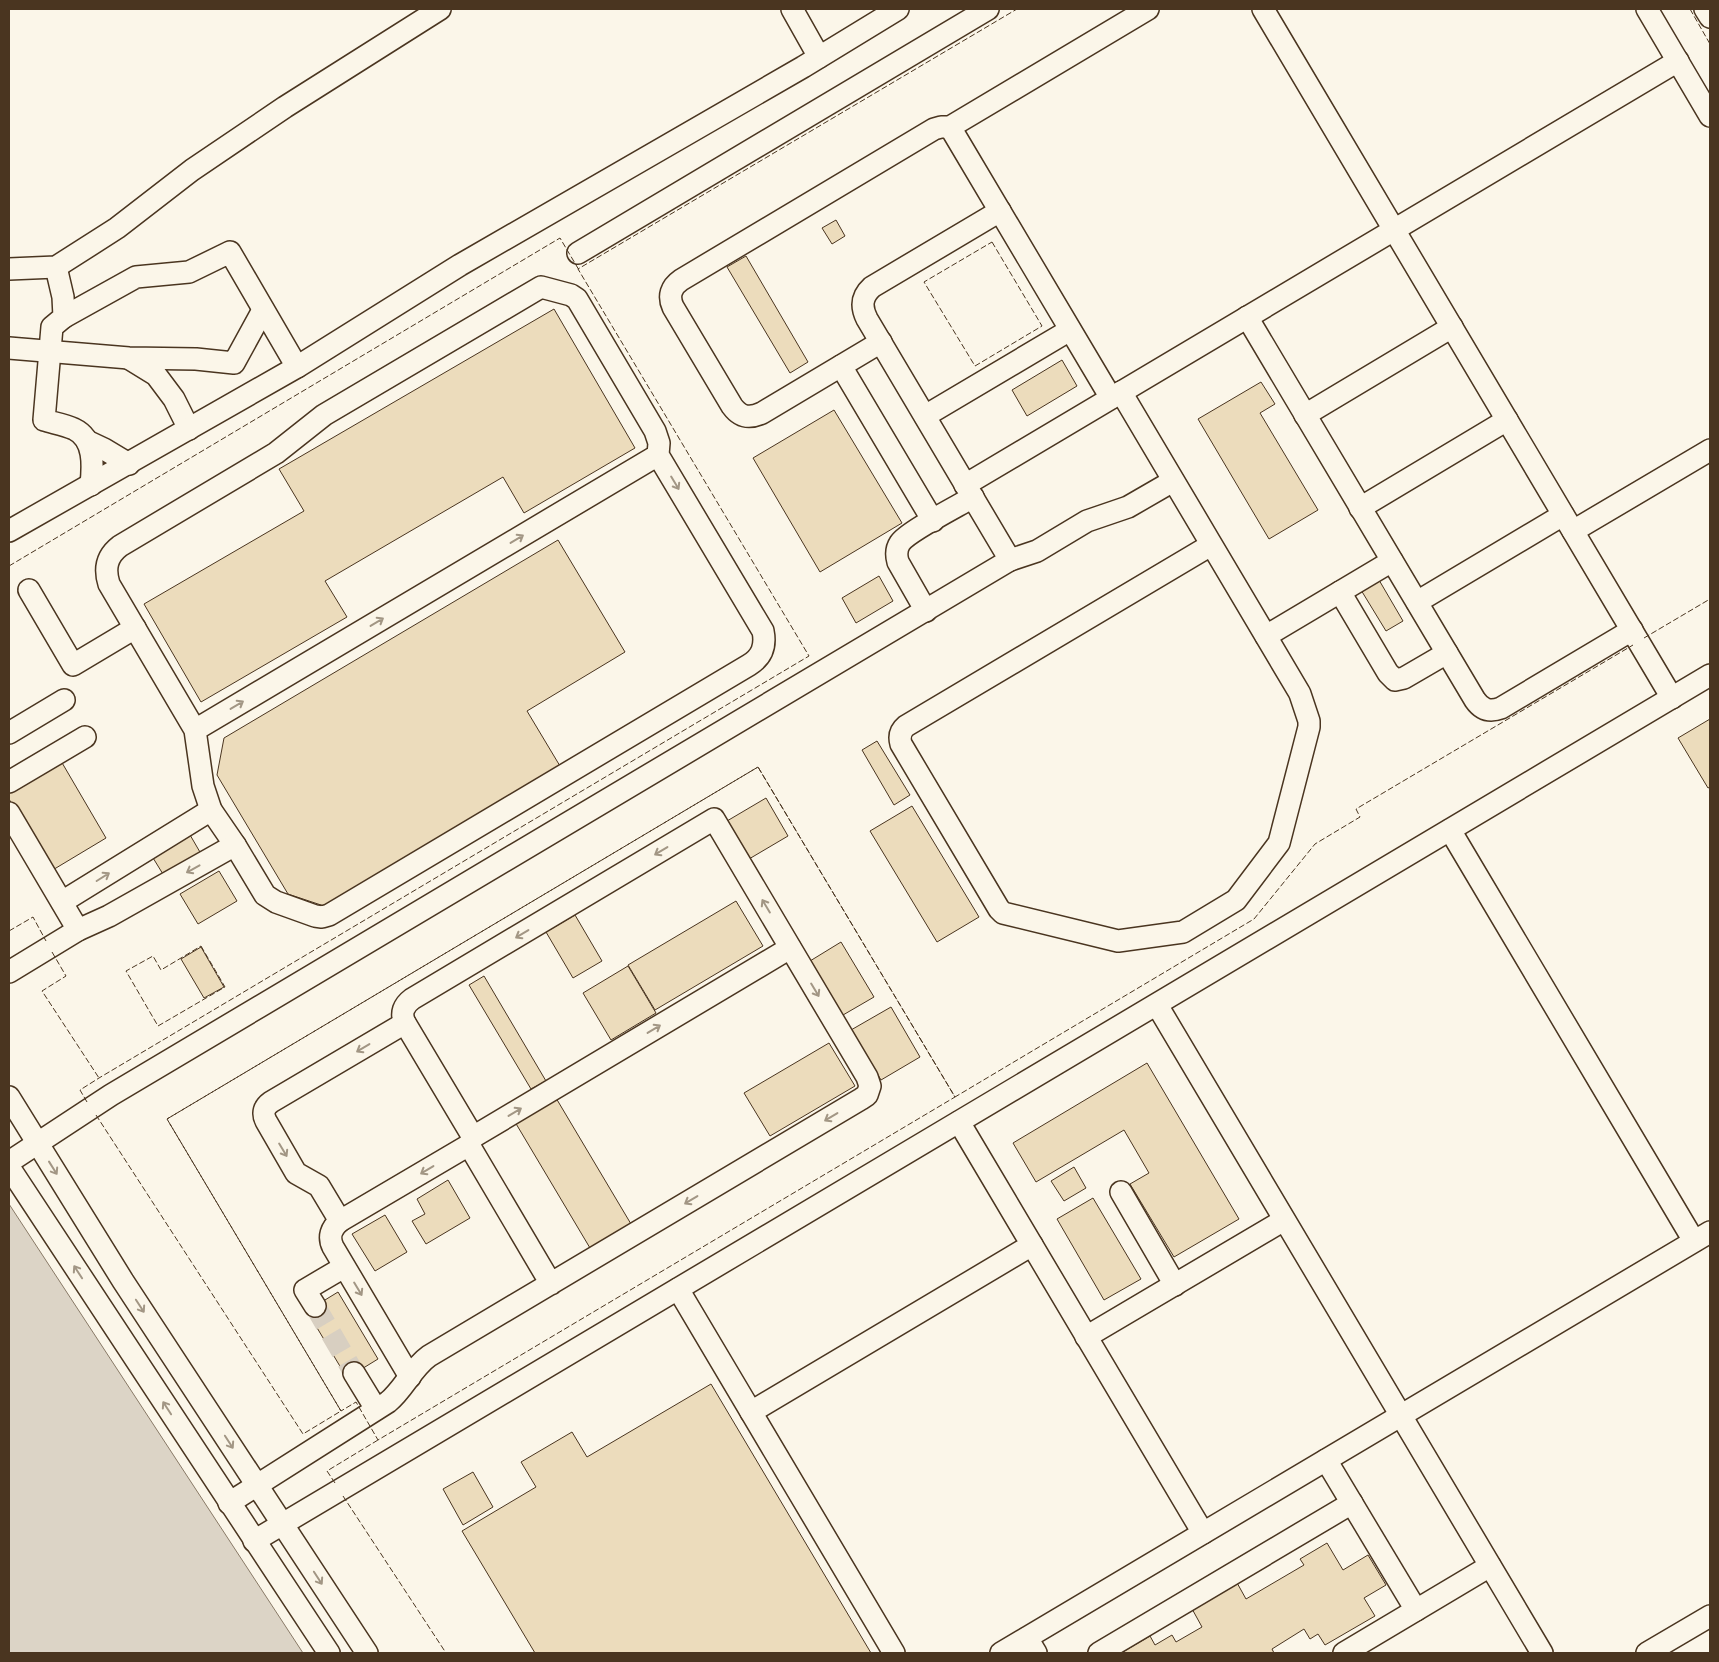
<svg xmlns="http://www.w3.org/2000/svg" width="1719" height="1662" font-family="'DM Sans',sans-serif">
<style>
.water{fill:#dcd4c6;stroke:#887966}
.building{fill:#ecdcbc;stroke:#4a3520}
.lines{fill:none;stroke-linecap:round;stroke-linejoin:round}
.minor-tunnel{stroke:#d8cfc1;stroke-width:21;stroke-dasharray:21 11;stroke-linecap:butt}
.minor-casing{stroke:#4a3520;stroke-width:24}
.minor{stroke:#fbf6e9;stroke-width:21}
.fence{stroke:#4a3520;stroke-width:1;stroke-dasharray:6 2.5;stroke-linecap:butt}
.oneway{stroke:#a29684}
</style>
<rect width="100%" height="100%" fill="#fbf6e9"/>
<path class="water" d="M9,1204L303,1653H9Z"/>
<g class="building">
<path d="M836,220L845,236L832,244L822,228Z"/>
<path d="M746,256L808,362L790,373L727,267Z"/>
<path d="M554,309L635,448L524,513L503,477L325,581L347,617L201,702L144,604L304,511L279,469Z"/>
<path d="M1062,360L1077,386L1027,416L1012,390Z"/>
<path d="M1261,382L1275,404L1260,413L1318,510L1269,539L1198,419Z"/>
<path d="M834,410L902,523L820,572L753,458Z"/>
<path d="M558,540L625,652L527,711L560,766L324,906L288,894L217,775L224,738Z"/>
<path d="M879,576L893,601L856,623L842,598Z"/>
<path d="M1379,580L1403,621L1386,631L1361,590Z"/>
<path d="M1710,719V787L1708,788L1678,738Z"/>
<path d="M877,741L910,795L894,805L862,750Z"/>
<path d="M61,761L106,838L51,871L9,799V792Z"/>
<path d="M766,798L788,836L749,859L727,821Z"/>
<path d="M912,806L979,917L937,942L870,831Z"/>
<path d="M186,828L204,859L166,879L150,853Z"/>
<path d="M219,871L237,901L198,924L180,894Z"/>
<path d="M736,901L763,946L655,1010L628,965Z"/>
<path d="M575,915L602,961L573,978L546,932Z"/>
<path d="M841,942L874,997L843,1015L810,961Z"/>
<path d="M201,947L224,987L204,998L181,959Z"/>
<path d="M628,966L656,1013L611,1040L583,993Z"/>
<path d="M484,976L546,1081L531,1089L469,985Z"/>
<path d="M891,1007L920,1057L881,1080L851,1030Z"/>
<path d="M829,1043L855,1086L770,1136L744,1093Z"/>
<path d="M1147,1063L1239,1219L1174,1257L1130,1184L1149,1173L1124,1130L1036,1182L1013,1143Z"/>
<path d="M556,1098L631,1224L590,1248L515,1122Z"/>
<path d="M1074,1167L1086,1188L1064,1201L1051,1181Z"/>
<path d="M448,1180L470,1218L426,1244L412,1221L425,1214L417,1199Z"/>
<path d="M1093,1198L1141,1279L1104,1300L1057,1219Z"/>
<path d="M385,1215L407,1252L375,1271L352,1234Z"/>
<path d="M338,1292L378,1359L347,1378L307,1311Z"/>
<path d="M711,1384L871,1653H535L462,1531L536,1487L521,1462L572,1432L587,1457Z"/>
<path d="M473,1472L493,1507L463,1525L443,1489Z"/>
<path d="M1327,1543L1343,1570L1368,1555L1386,1585L1364,1598L1375,1616L1325,1645L1318,1634L1310,1639L1304,1629L1272,1649L1274,1653H1121L1150,1636L1155,1645L1172,1635L1176,1642L1202,1627L1191,1607L1236,1581L1246,1599L1304,1565L1300,1559Z"/>
</g>
<g class="lines">
<path class="minor-tunnel" d="M315,1306L354,1373"/>
<defs>
<g id="minor">
<path d="M792,9L819,57"/>
<path d="M1263,9L1672,698"/>
<path d="M1647,9L1710,116"/>
<path d="M1705,9L1710,17"/>
<path d="M950,127L1111,398"/>
<path d="M578,253L988,9"/>
<path d="M56,267L63,297L64,317L52,327L44,420C54,423 65,425 74,429C95,439 93,466 91,485"/>
<path d="M9,269L56,267L117,228L192,170L285,107L440,9"/>
<path d="M64,317L136,277L189,272L230,252L297,367"/>
<path d="M1247,317L1475,700C1482,710 1490,712 1501,708L1632,630"/>
<path d="M881,342L762,413C749,419 740,417 732,406L673,307C668,296 671,287 681,280L934,129L941,127H950L1148,9"/>
<path d="M9,348L129,358L196,359L234,363L263,310"/>
<path d="M130,359L156,375L174,399L189,429"/>
<path d="M841,366L933,521"/>
<path d="M1121,392C1180,492 1240,592 1299,692L1300,694L1309,721V727L1279,843L1236,900L1183,932L1118,941L1003,913L999,909L901,744C899,737 900,731 906,726L1211,545"/>
<path d="M1305,415L1452,327"/>
<path d="M925,416L1070,330"/>
<path d="M87,441L104,449L129,464"/>
<path d="M965,485L1678,61"/>
<path d="M1360,508L1507,420"/>
<path d="M9,531L297,367L460,265L803,67L898,9"/>
<path d="M1573,531L1710,450"/>
<path d="M1010,560L1037,551L1087,521L1128,507L1173,481"/>
<path d="M29,590L73,665L135,628"/>
<path d="M1340,592L1388,673L1395,680L1404,678L1447,653"/>
<path d="M1417,602L1563,515"/>
<path d="M926,611L898,562C896,555 896,549 900,543C907,532 958,506 973,497"/>
<path d="M1266,636L1392,561"/>
<path d="M195,730L658,455L763,631C766,646 762,657 749,665L329,915L322,917L315,916L276,902L265,895L235,845L211,810L203,786L195,730L109,584C104,568 107,556 120,546L276,453L324,415L541,287L571,295L577,299L655,431L659,443L658,455"/>
<path d="M9,733L64,700"/>
<path d="M9,782L85,737"/>
<path d="M9,813L78,930"/>
<path d="M1450,830L1694,1241"/>
<path d="M62,902L211,810"/>
<path d="M9,972L78,930L109,916L235,845"/>
<path d="M1157,1005L1542,1653"/>
<path d="M9,1097L123,1281L367,1653"/>
<path d="M959,1122L1203,1533"/>
<path d="M473,1137L790,948"/>
<path d="M9,1162L111,1095L1010,560L867,319C861,307 861,297 872,287L1000,211"/>
<path d="M9,1167L329,1653"/>
<path d="M1121,1192L1175,1285"/>
<path d="M340,1221L319,1186L296,1173L266,1121C262,1113 264,1107 271,1102L405,1023"/>
<path d="M678,1289L894,1653"/>
<path d="M315,1306L305,1290L344,1267"/>
<path d="M1086,1337L1284,1220"/>
<path d="M354,1373L376,1409"/>
<path d="M410,1377L333,1247C328,1237 331,1228 340,1221L469,1145"/>
<path d="M751,1412L1032,1245"/>
<path d="M1326,1460L1416,1610"/>
<path d="M229,1503L388,1402C404,1389 412,1368 429,1356L861,1099L867,1095L870,1086L867,1077L714,819L412,999C404,1005 400,1013 405,1023L473,1137L469,1145L551,1284"/>
<path d="M254,1541L1710,675"/>
<path d="M1027,1638L1036,1653"/>
<path d="M1001,1653L1710,1232"/>
<path d="M1099,1653L1352,1503"/>
<path d="M1344,1653L1490,1566"/>
<path d="M1647,1653L1710,1616"/>
</g>
</defs>
<use href="#minor" class="minor-casing"/>
<use href="#minor" class="minor"/>
<g class="fence">
<path d="M1690,9L1710,44"/>
<path d="M992,242L1042,326L975,366L924,282Z"/>
<path d="M9,566L560,238L579,270"/>
<path d="M1644,638L1710,599"/>
<path d="M758,767L955,1097L378,1440L356,1402L341,1411L167,1119Z"/>
<path d="M9,931L33,917L46,941"/>
<path d="M201,946L225,987L158,1026L126,971L153,956L161,970Z"/>
<path d="M52,952L66,976L42,991L99,1078"/>
<path d="M87,1102L80,1090L99,1078L809,656L578,269L1017,9"/>
<path d="M96,1115L303,1434L341,1411L167,1119L758,767L955,1097L1254,919L1315,844L1360,817L1356,809L1633,645"/>
<path d="M335,1483L327,1471L378,1440"/>
<path d="M343,1496L446,1653"/>
</g>
</g>
<defs><path id="oneway-shaft" d="M-6 0H5M1.5-3L5.5 0L1.5 3" fill="none" stroke-width="1.6" stroke-linecap="round" stroke-linejoin="round" transform="scale(1.25)"/></defs>
<g class="oneway">
<use href="#oneway-shaft" transform="translate(675 483) rotate(59)"/>
<use href="#oneway-shaft" transform="translate(517 539) rotate(-31)"/>
<use href="#oneway-shaft" transform="translate(377 622) rotate(-31)"/>
<use href="#oneway-shaft" transform="translate(237 705) rotate(-31)"/>
<use href="#oneway-shaft" transform="translate(661 851) rotate(149)"/>
<use href="#oneway-shaft" transform="translate(193 869) rotate(151)"/>
<use href="#oneway-shaft" transform="translate(103 877) rotate(-32)"/>
<use href="#oneway-shaft" transform="translate(766 906) rotate(-121)"/>
<use href="#oneway-shaft" transform="translate(522 934) rotate(149)"/>
<use href="#oneway-shaft" transform="translate(815 990) rotate(59)"/>
<use href="#oneway-shaft" transform="translate(654 1029) rotate(-31)"/>
<use href="#oneway-shaft" transform="translate(363 1048) rotate(149)"/>
<use href="#oneway-shaft" transform="translate(515 1112) rotate(-31)"/>
<use href="#oneway-shaft" transform="translate(831 1117) rotate(149)"/>
<use href="#oneway-shaft" transform="translate(283 1150) rotate(59)"/>
<use href="#oneway-shaft" transform="translate(53 1168) rotate(58)"/>
<use href="#oneway-shaft" transform="translate(427 1170) rotate(149)"/>
<use href="#oneway-shaft" transform="translate(691 1200) rotate(149)"/>
<use href="#oneway-shaft" transform="translate(78 1272) rotate(-123)"/>
<use href="#oneway-shaft" transform="translate(358 1289) rotate(59)"/>
<use href="#oneway-shaft" transform="translate(140 1306) rotate(57)"/>
<use href="#oneway-shaft" transform="translate(167 1408) rotate(-123)"/>
<use href="#oneway-shaft" transform="translate(229 1442) rotate(57)"/>
<use href="#oneway-shaft" transform="translate(318 1578) rotate(57)"/>
</g>
<rect width="1719" height="1662" fill="none" stroke="#4a3520" stroke-width="20"/>
</svg>
